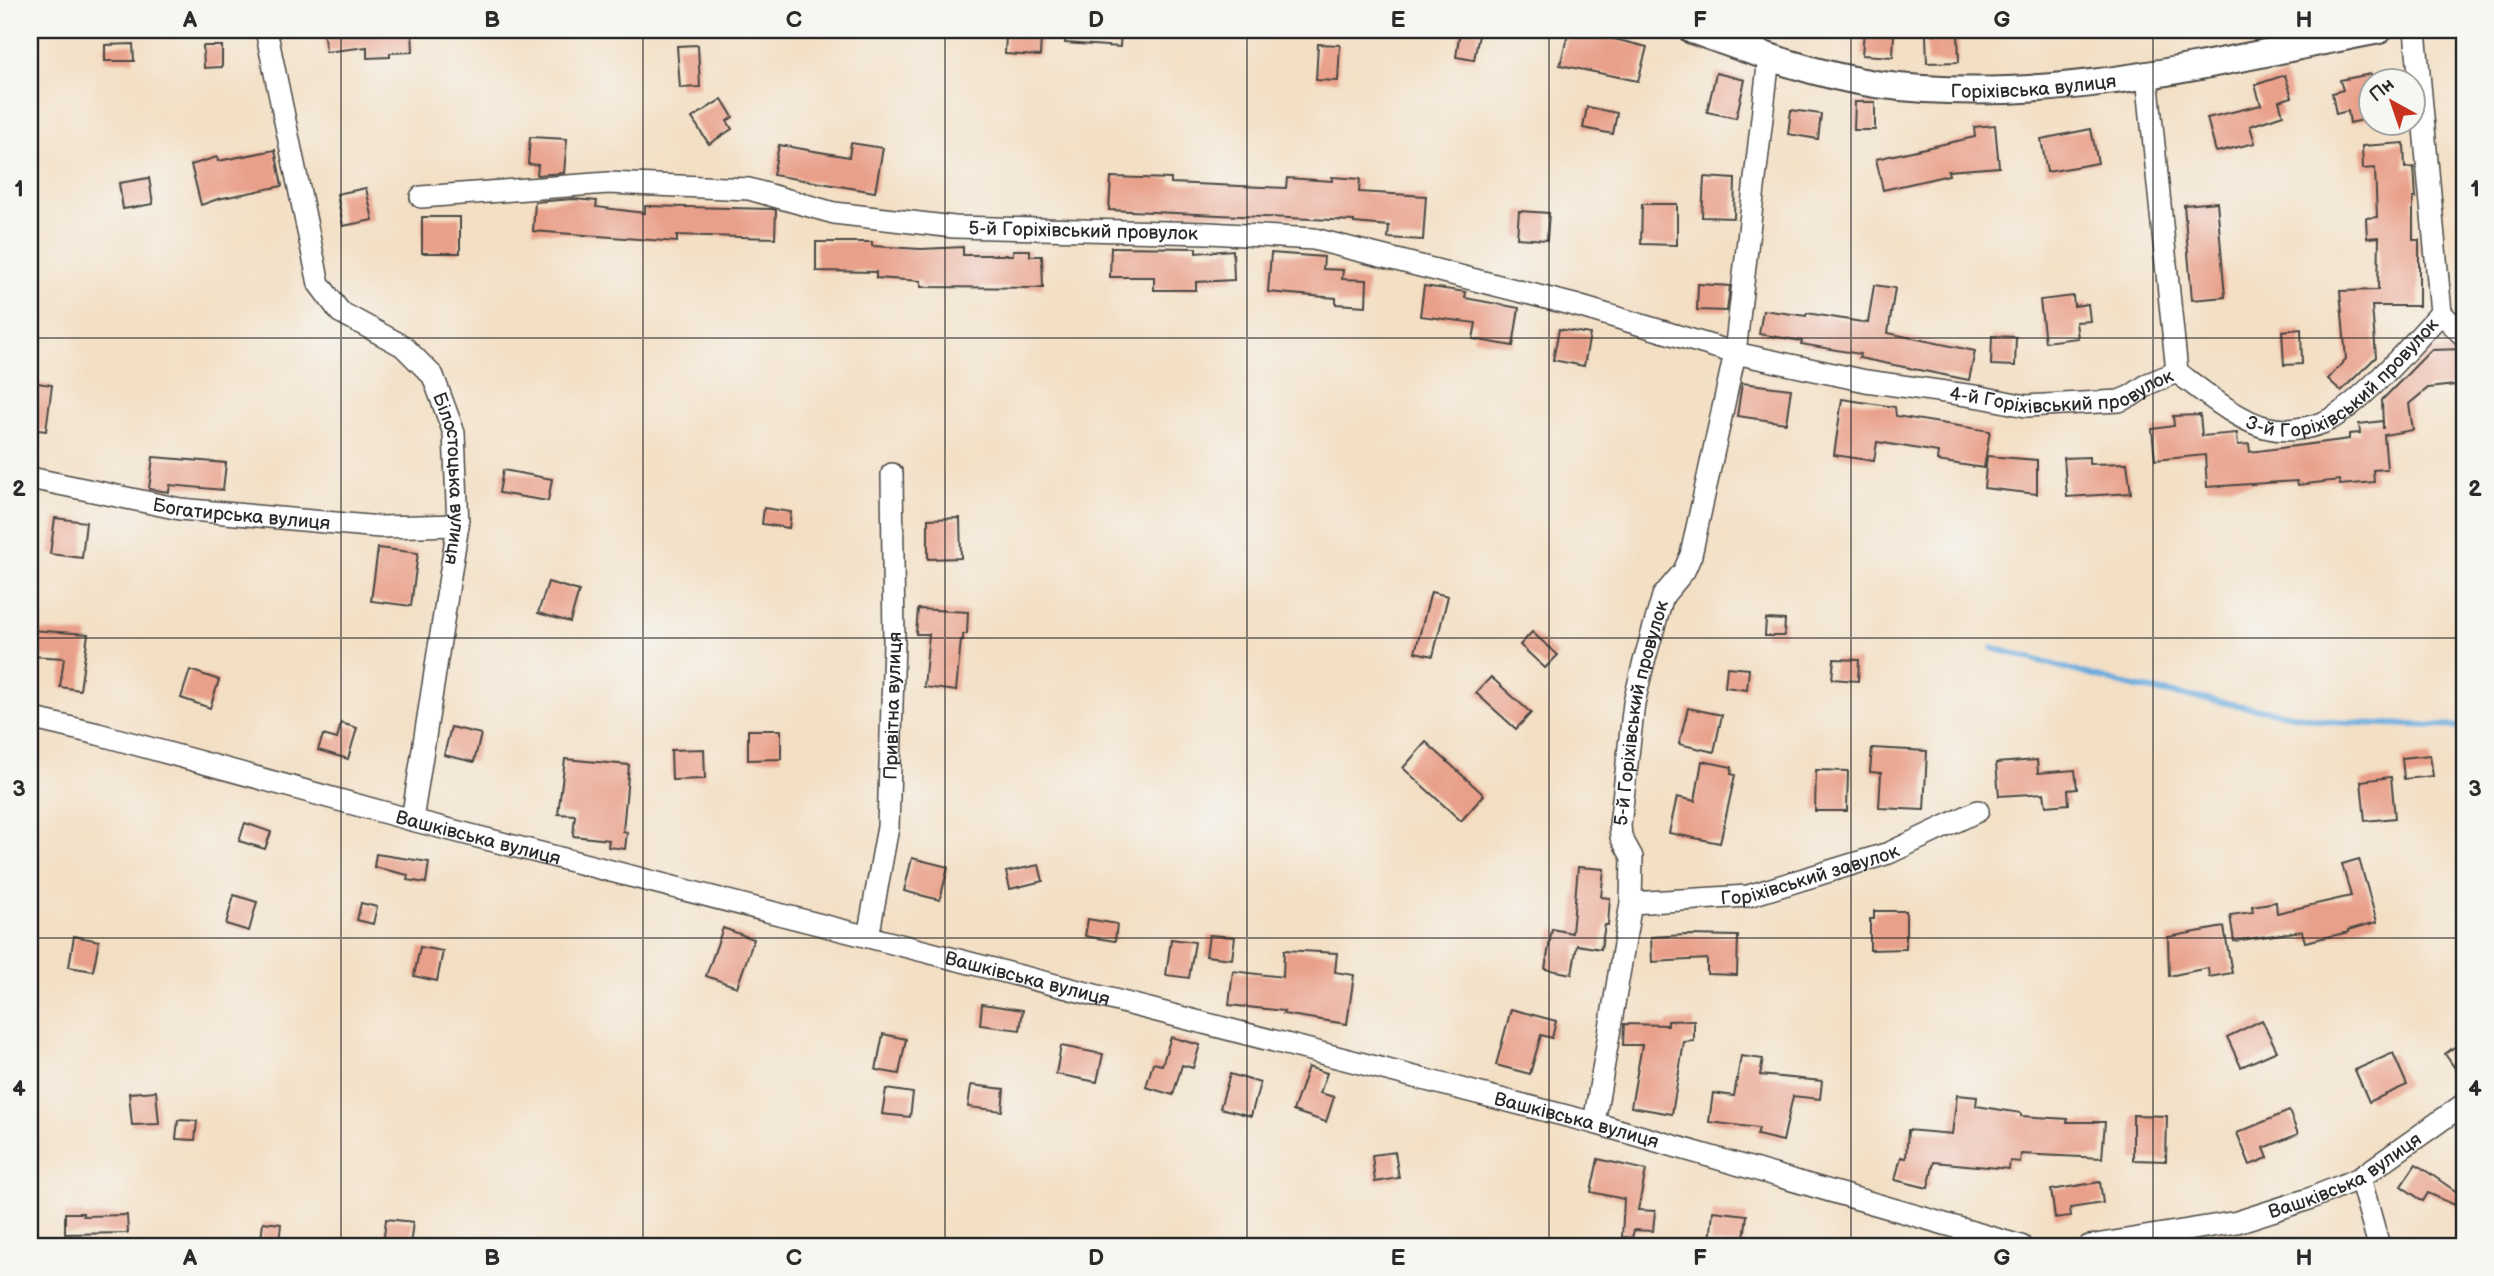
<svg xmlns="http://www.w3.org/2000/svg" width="2494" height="1276" font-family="'Balsamiq Sans',sans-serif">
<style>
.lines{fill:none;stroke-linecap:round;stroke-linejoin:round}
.stream{stroke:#6babde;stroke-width:6}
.building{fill:#e9a08a}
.minor-casing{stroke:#494642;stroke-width:24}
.tertiary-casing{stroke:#494642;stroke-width:30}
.minor{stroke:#fff;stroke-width:21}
.tertiary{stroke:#fff;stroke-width:26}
.grid{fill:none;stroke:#2b2b2b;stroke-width:2;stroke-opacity:0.55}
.labels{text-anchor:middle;stroke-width:7;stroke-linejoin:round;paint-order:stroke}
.street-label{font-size:19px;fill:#2b2b2b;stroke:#f6f6f2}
.neatline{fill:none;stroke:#2b2b2b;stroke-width:2.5}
.grid-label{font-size:23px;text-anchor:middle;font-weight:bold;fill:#2b2b2b}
</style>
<rect width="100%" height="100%" fill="#f6f6f2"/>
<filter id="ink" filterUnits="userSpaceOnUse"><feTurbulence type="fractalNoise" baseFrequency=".0143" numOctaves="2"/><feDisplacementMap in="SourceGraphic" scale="14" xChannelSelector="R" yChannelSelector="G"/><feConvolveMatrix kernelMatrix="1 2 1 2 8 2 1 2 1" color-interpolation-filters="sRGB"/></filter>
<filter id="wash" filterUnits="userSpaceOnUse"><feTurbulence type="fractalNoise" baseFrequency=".00686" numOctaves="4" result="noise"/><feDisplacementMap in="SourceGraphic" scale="28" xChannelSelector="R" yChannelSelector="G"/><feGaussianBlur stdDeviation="1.57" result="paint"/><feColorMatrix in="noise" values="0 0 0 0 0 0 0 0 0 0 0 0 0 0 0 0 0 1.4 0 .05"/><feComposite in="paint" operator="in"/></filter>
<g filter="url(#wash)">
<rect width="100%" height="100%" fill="#f3dfc4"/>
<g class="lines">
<path class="stream" d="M1993,648L2130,686L2332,722L2464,727"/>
</g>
<g id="blocks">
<g class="building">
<path d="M323,30H412L413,52L390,53V57L367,58V47L326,52Z"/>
<path d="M1065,30H1121L1120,47L1065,43Z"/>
<path d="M1460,30H1480L1474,60L1456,57Z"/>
<path d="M1569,30H1578L1647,47L1638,81L1560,65Z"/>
<path d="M1864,31L1894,33L1893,57L1862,55Z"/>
<path d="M1958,33L1959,62L1927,63L1926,34Z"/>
<path d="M1006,35L1041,37L1040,56L1005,54Z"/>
<path d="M133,44L134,61H105V45Z"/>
<path d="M1318,44L1340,45L1338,81L1316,80Z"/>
<path d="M698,45L700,87L680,88L677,46Z"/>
<path d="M203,46H222V67L204,68Z"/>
<path d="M1716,73L1745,80L1736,118L1707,112Z"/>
<path d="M2371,74V118L2350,123L2348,111L2336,114L2332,93L2343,90L2340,80Z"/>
<path d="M2285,75L2292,97L2279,101L2283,115L2250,126L2255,143L2216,152L2207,118L2261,105L2255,85Z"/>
<path d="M722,99L733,117L727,121L732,129L709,144L692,118Z"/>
<path d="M1855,102H1875V130H1854Z"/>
<path d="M1587,107L1617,113L1613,134L1583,128Z"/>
<path d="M1791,110L1821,114L1818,139L1788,134Z"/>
<path d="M1995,125L1999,167L1948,171L1949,175L1883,190L1876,159L1975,137L1974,127Z"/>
<path d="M2091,129L2098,163L2047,172L2041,139Z"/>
<path d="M530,137L567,139L564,173L537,175L538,165L528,164Z"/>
<path d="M851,143L883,148L875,192L773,175L779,145L849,157Z"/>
<path d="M2404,143L2405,168L2414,167L2416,198H2413V240H2419V306H2372L2376,357L2341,391L2328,379L2346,359L2340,291L2378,290L2379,237L2367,238L2366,218L2377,217L2375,168L2363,169L2362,146Z"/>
<path d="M275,150L282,186L218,199L201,205L191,165L217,157L218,161Z"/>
<path d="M1111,177L1171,179V183L1286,188L1287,178L1332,181V177L1360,179L1359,192L1426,196L1423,240L1388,238L1389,226L1354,223V221L1109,210Z"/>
<path d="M1704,177L1735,179L1734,218L1702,217Z"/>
<path d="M149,178L153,204L123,209L119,183Z"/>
<path d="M366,188L373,220L343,226L337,194Z"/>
<path d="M573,199L597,201L596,207L645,213V206L772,209L776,210L775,238L677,235V242L533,231L535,202Z"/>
<path d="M2217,202L2225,297L2192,300L2184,205Z"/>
<path d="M1642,204H1677V245L1641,244Z"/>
<path d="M1519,211L1549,213L1547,240L1517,238Z"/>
<rect x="422" y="217" width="38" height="36"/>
<path d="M816,242H872V246L921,249L963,247V255H1013V250H1030V256H1042L1043,288L921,287V281L876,278V272L816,271Z"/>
<path d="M1111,247L1196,248V253L1233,250L1234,280L1196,282V290H1154V277H1110Z"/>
<path d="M1271,253L1324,257L1323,269L1343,270L1342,279L1367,280L1366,306L1336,304V298L1268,292Z"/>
<path d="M1698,284L1730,286L1727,311L1697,310Z"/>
<path d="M1874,285L1895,288L1888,333L1975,351L1969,380L1859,358L1860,354L1801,344L1802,341L1759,334L1763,310L1806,316L1807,313L1868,323Z"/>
<path d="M1424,286L1466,292L1465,298L1519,308L1513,346L1473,339L1476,323L1420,316Z"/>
<path d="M2073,296L2074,306L2088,304L2090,321L2076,322L2078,338L2045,342L2040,300Z"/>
<path d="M1559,329L1590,334L1584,366L1553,360Z"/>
<path d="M2301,329L2302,364L2284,365L2282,331Z"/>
<path d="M1992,336L2016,337L2015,366L1991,365Z"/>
<path d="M2464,349V384L2428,388L2409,404L2413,430L2384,435L2387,469L2373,470L2374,482L2340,485L2339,480L2298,485L2297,481L2207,487L2205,455L2155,460L2152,429L2174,426L2173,416L2200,415L2202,436L2237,433L2238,445L2249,444L2250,452L2349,439V434L2360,433L2359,424L2383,421V429L2382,400L2431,350Z"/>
<path d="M30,382L52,385L46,431L30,429Z"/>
<path d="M1742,383L1791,389L1786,423L1737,416Z"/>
<path d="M1842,399L1895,407L1896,416L1990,431L1984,468L1937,461L1938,452L1877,442L1874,461L1834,455Z"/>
<path d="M1987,456L2037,460V494L1984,488Z"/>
<path d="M153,457L226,463L223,490L170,485L169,492L149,489Z"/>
<path d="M2089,457V464L2127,463L2131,493L2067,497L2064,458Z"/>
<path d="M503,470L552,479L548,501L499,493Z"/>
<path d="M764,508L791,512L789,528L762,524Z"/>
<path d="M55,518L86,522L82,558L50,554Z"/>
<path d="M960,518L961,558L928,559V519Z"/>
<path d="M378,548L418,553L411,606L371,601Z"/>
<path d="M548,582L579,591L570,622L538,613Z"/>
<path d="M1431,592L1448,596L1433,656L1415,652Z"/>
<path d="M918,609L968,612L967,634H963V640H961L956,691L924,687L929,634H916Z"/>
<path d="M1766,619L1785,620L1784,636H1765Z"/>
<path d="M30,630L88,634L80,690L60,687L64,658L30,656Z"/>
<path d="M1532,632L1558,655L1545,668L1520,645Z"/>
<path d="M1834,659L1859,660L1858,681L1832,679Z"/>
<path d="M1727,667L1749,669L1747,690L1725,687Z"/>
<path d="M190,670L219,680L210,708L181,698Z"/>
<path d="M1491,677L1531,713L1516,729L1476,693Z"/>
<path d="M1688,708L1722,715L1714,752L1679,744Z"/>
<path d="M341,723L357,728L348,759L318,750L323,735L337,739Z"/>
<path d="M451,727L481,734L474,762L444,755Z"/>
<path d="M748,730H781V759L748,760Z"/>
<path d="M1426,742L1484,795L1461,821L1403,768Z"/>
<path d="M1872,748L1927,751L1924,810L1879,808L1881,773L1870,772Z"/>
<path d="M704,749L705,779L672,780L671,750Z"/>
<path d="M2430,755L2433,776L2404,779L2402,758Z"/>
<path d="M565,759L629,765L623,831L627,832L625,849L608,847L609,840L573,836L575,815L558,814Z"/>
<path d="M2037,760L2038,773L2075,770L2077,789L2068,790L2069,804L2046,806L2044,793L1999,796L1996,763Z"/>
<path d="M1702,761L1732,767L1731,774L1735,775L1720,843L1669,833L1677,797L1695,801Z"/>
<path d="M1816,770L1848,771L1847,811H1815Z"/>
<path d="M2391,777L2395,818L2365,821L2361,781Z"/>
<path d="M245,823L271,832L265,849L239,841Z"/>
<path d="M376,854L429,862L426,883L407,880L408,875L374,867Z"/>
<path d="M912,858L948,867L940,900L904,891Z"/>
<path d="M2359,859L2377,922L2348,930L2349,932L2305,942L2302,931L2234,941L2230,915L2253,912L2252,906L2276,902L2277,913L2351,896L2342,864Z"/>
<path d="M1039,865L1043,881L1010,889L1006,872Z"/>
<path d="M1578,867L1604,869L1601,897L1610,898L1608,925H1605L1601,949L1577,945L1572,974L1545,969L1552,929L1572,933Z"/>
<path d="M234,895L257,902L249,931L226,924Z"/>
<path d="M361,903L377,907L373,924L357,920Z"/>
<path d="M1874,911H1906V949L1870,950V919H1874Z"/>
<path d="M1088,919L1117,924L1115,941L1085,936Z"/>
<path d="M2224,927L2232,973L2209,977L2208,968L2169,976L2168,937Z"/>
<path d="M723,928L754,939L737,987L706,976Z"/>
<path d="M1209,935L1235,937L1232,959L1206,956Z"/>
<path d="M1686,935L1738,936L1737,975L1707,974V959L1652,962L1651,937Z"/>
<path d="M74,936L99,941L93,971L69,967Z"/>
<path d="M1171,939L1195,942L1189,978L1166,975Z"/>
<path d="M420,947L443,951L437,981L414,976Z"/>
<path d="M1284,950L1337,953L1335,972L1354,975L1347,1024L1283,1014L1284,1011L1229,1005L1233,971L1283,977Z"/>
<path d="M982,1004L1023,1010L1020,1030L980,1025Z"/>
<path d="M1511,1009L1556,1021L1552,1038L1541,1035L1530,1074L1496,1065Z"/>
<path d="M1694,1020V1041L1684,1042L1672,1114L1631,1107L1642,1045H1623L1624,1024L1668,1025V1021Z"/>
<path d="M2262,1020L2277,1051L2241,1067L2227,1037Z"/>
<path d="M883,1034L906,1039L899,1074L876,1070Z"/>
<path d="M1171,1037L1200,1045L1193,1068L1182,1065L1173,1095L1146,1087L1153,1063L1162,1065Z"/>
<path d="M2464,1040V1081L2445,1054Z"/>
<path d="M1061,1046L1103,1054L1097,1082L1056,1074Z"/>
<path d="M2393,1053L2407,1085L2369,1102L2355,1070Z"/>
<path d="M1741,1056L1763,1059L1760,1075L1822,1081L1820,1099L1793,1096L1783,1141L1757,1135L1759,1128L1709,1122L1713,1093L1734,1096Z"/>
<path d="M1308,1067L1327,1073L1320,1093L1334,1097L1326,1122L1293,1111Z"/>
<path d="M1230,1074L1260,1083L1251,1116L1220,1108Z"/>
<path d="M971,1085L1004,1089L1002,1111L968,1107Z"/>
<path d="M886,1089L913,1093L910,1117L882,1114Z"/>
<path d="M156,1091L159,1124L132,1125L129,1093Z"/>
<path d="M1957,1095L1977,1097L1976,1106L2021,1113V1116L2068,1119L2067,1122H2105L2102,1158L2021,1154L2020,1162L2010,1161L2009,1169L1934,1162L1928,1188L1895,1180L1901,1157L1906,1158L1908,1130L1952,1134Z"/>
<path d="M2289,1111L2298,1134L2264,1148L2268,1158L2250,1165L2237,1133Z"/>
<path d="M2133,1115L2167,1116L2166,1161L2133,1160Z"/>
<path d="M178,1120L197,1121L195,1140L176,1139Z"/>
<path d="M1395,1152L1399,1178L1375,1182L1372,1155Z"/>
<path d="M1598,1159L1646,1170L1638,1210L1655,1211L1653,1231L1634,1230L1632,1238L1622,1237L1624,1199L1591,1192Z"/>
<path d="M2416,1164L2464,1197V1209L2428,1193L2423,1201L2401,1186Z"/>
<path d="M2100,1182L2103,1203L2070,1208L2071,1216L2055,1218L2051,1190Z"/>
<path d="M1713,1211L1747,1215L1743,1246L1710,1242Z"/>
<path d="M65,1213H83V1216L127,1215L128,1233L65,1234Z"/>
<path d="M386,1219L413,1222L410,1246L383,1245Z"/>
<path d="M263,1222L281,1224L279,1242L261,1240Z"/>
</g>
</g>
</g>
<g filter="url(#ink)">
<use href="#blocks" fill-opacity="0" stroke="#494642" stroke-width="2"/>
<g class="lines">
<defs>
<g id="minor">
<path id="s1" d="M266,30L319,284L340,312L403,346L433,376L454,433L458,525L412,820"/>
<path id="s2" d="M421,197L608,183L749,189L834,213L954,227L1209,233L1314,239L1578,306L1735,353L1866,381L1981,397L2026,406L2119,401L2131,396L2150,383L2177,372L2147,76"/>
<path d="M2441,313L2464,336"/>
<path id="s3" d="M2177,372C2201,390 2239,422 2269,428C2285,432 2306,429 2322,423C2356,410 2414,342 2441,313L2415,30"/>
<path id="s4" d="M30,478L180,509L380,527L458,525"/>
<path id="s5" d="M30,718L98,734L412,820L1594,1123L2021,1246"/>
<path id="s6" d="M1631,903L1748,896L1889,853L1978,811"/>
<path id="s7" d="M868,937L888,827L894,643L892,474"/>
<path id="s8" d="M1594,1123L1631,903L1632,857L1621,837L1620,825L1634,703L1643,665L1663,596L1684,571L1691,555L1735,353L1769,57"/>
<path d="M2360,1178L2379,1246"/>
<path id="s9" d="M2089,1246L2237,1222L2309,1199L2360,1178L2464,1104"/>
</g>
<g id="tertiary">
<path id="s10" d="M1692,30C1751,51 1812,74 1875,84C2045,108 2213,62 2379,30"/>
</g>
</defs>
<use href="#minor" class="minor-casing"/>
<use href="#tertiary" class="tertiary-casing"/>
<use href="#minor" class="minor"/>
<use href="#tertiary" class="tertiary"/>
</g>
</g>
<path class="grid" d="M341,30V1246M643,30V1246M945,30V1246M1247,30V1246M1549,30V1246M1851,30V1246M2153,30V1246M30,338H2464M30,638H2464M30,938H2464"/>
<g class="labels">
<g class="street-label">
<text dy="7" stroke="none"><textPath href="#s10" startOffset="350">Горіхівська вулиця</textPath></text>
<text dy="7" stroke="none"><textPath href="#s2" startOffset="667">5-й Горіхівський провулок</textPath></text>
<text dy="7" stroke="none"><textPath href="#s3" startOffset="200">3-й Горіхівський провулок</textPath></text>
<text dy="7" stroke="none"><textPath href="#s2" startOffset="1668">4-й Горіхівський провулок</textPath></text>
<text dy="7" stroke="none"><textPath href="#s1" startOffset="514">Білостоцька вулиця</textPath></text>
<text dy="7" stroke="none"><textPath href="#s4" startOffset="215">Богатирська вулиця</textPath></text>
<text dy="7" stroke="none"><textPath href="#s7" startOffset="233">Привітна вулиця</textPath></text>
<text dy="7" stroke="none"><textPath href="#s8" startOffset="418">5-й Горіхівський провулок</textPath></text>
<text dy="7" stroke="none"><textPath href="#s5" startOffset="464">Вашківська вулиця</textPath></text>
<text dy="7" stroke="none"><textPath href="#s6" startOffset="182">Горіхівський завулок</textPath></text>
<text dy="7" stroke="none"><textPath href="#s5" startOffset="1031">Вашківська вулиця</textPath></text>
<text dy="7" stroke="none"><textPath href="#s5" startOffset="1598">Вашківська вулиця</textPath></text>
<text dy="7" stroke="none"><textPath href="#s9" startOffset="268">Вашківська вулиця</textPath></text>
</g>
</g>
<rect width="2494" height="1276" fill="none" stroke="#f6f6f2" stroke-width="77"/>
<g transform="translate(2392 102) rotate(320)"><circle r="33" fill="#f6f6f2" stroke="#a5a5a2" stroke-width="2"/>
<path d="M0-5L12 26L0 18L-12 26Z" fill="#c8321e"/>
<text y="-10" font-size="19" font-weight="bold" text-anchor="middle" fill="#2b2b2b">Пн</text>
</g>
<rect x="38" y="38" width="2418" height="1200" class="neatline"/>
<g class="grid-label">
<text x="190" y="27">A</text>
<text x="492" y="27">B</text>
<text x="794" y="27">C</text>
<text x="1096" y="27">D</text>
<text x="1398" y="27">E</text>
<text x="1700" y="27">F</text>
<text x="2002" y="27">G</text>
<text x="2304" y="27">H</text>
<text x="19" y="196">1</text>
<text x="2475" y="196">1</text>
<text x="19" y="496">2</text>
<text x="2475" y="496">2</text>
<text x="19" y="796">3</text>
<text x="2475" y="796">3</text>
<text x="19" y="1096">4</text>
<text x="2475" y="1096">4</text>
<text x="190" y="1265">A</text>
<text x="492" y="1265">B</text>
<text x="794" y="1265">C</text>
<text x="1096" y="1265">D</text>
<text x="1398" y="1265">E</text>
<text x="1700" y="1265">F</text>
<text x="2002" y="1265">G</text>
<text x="2304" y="1265">H</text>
</g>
</svg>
